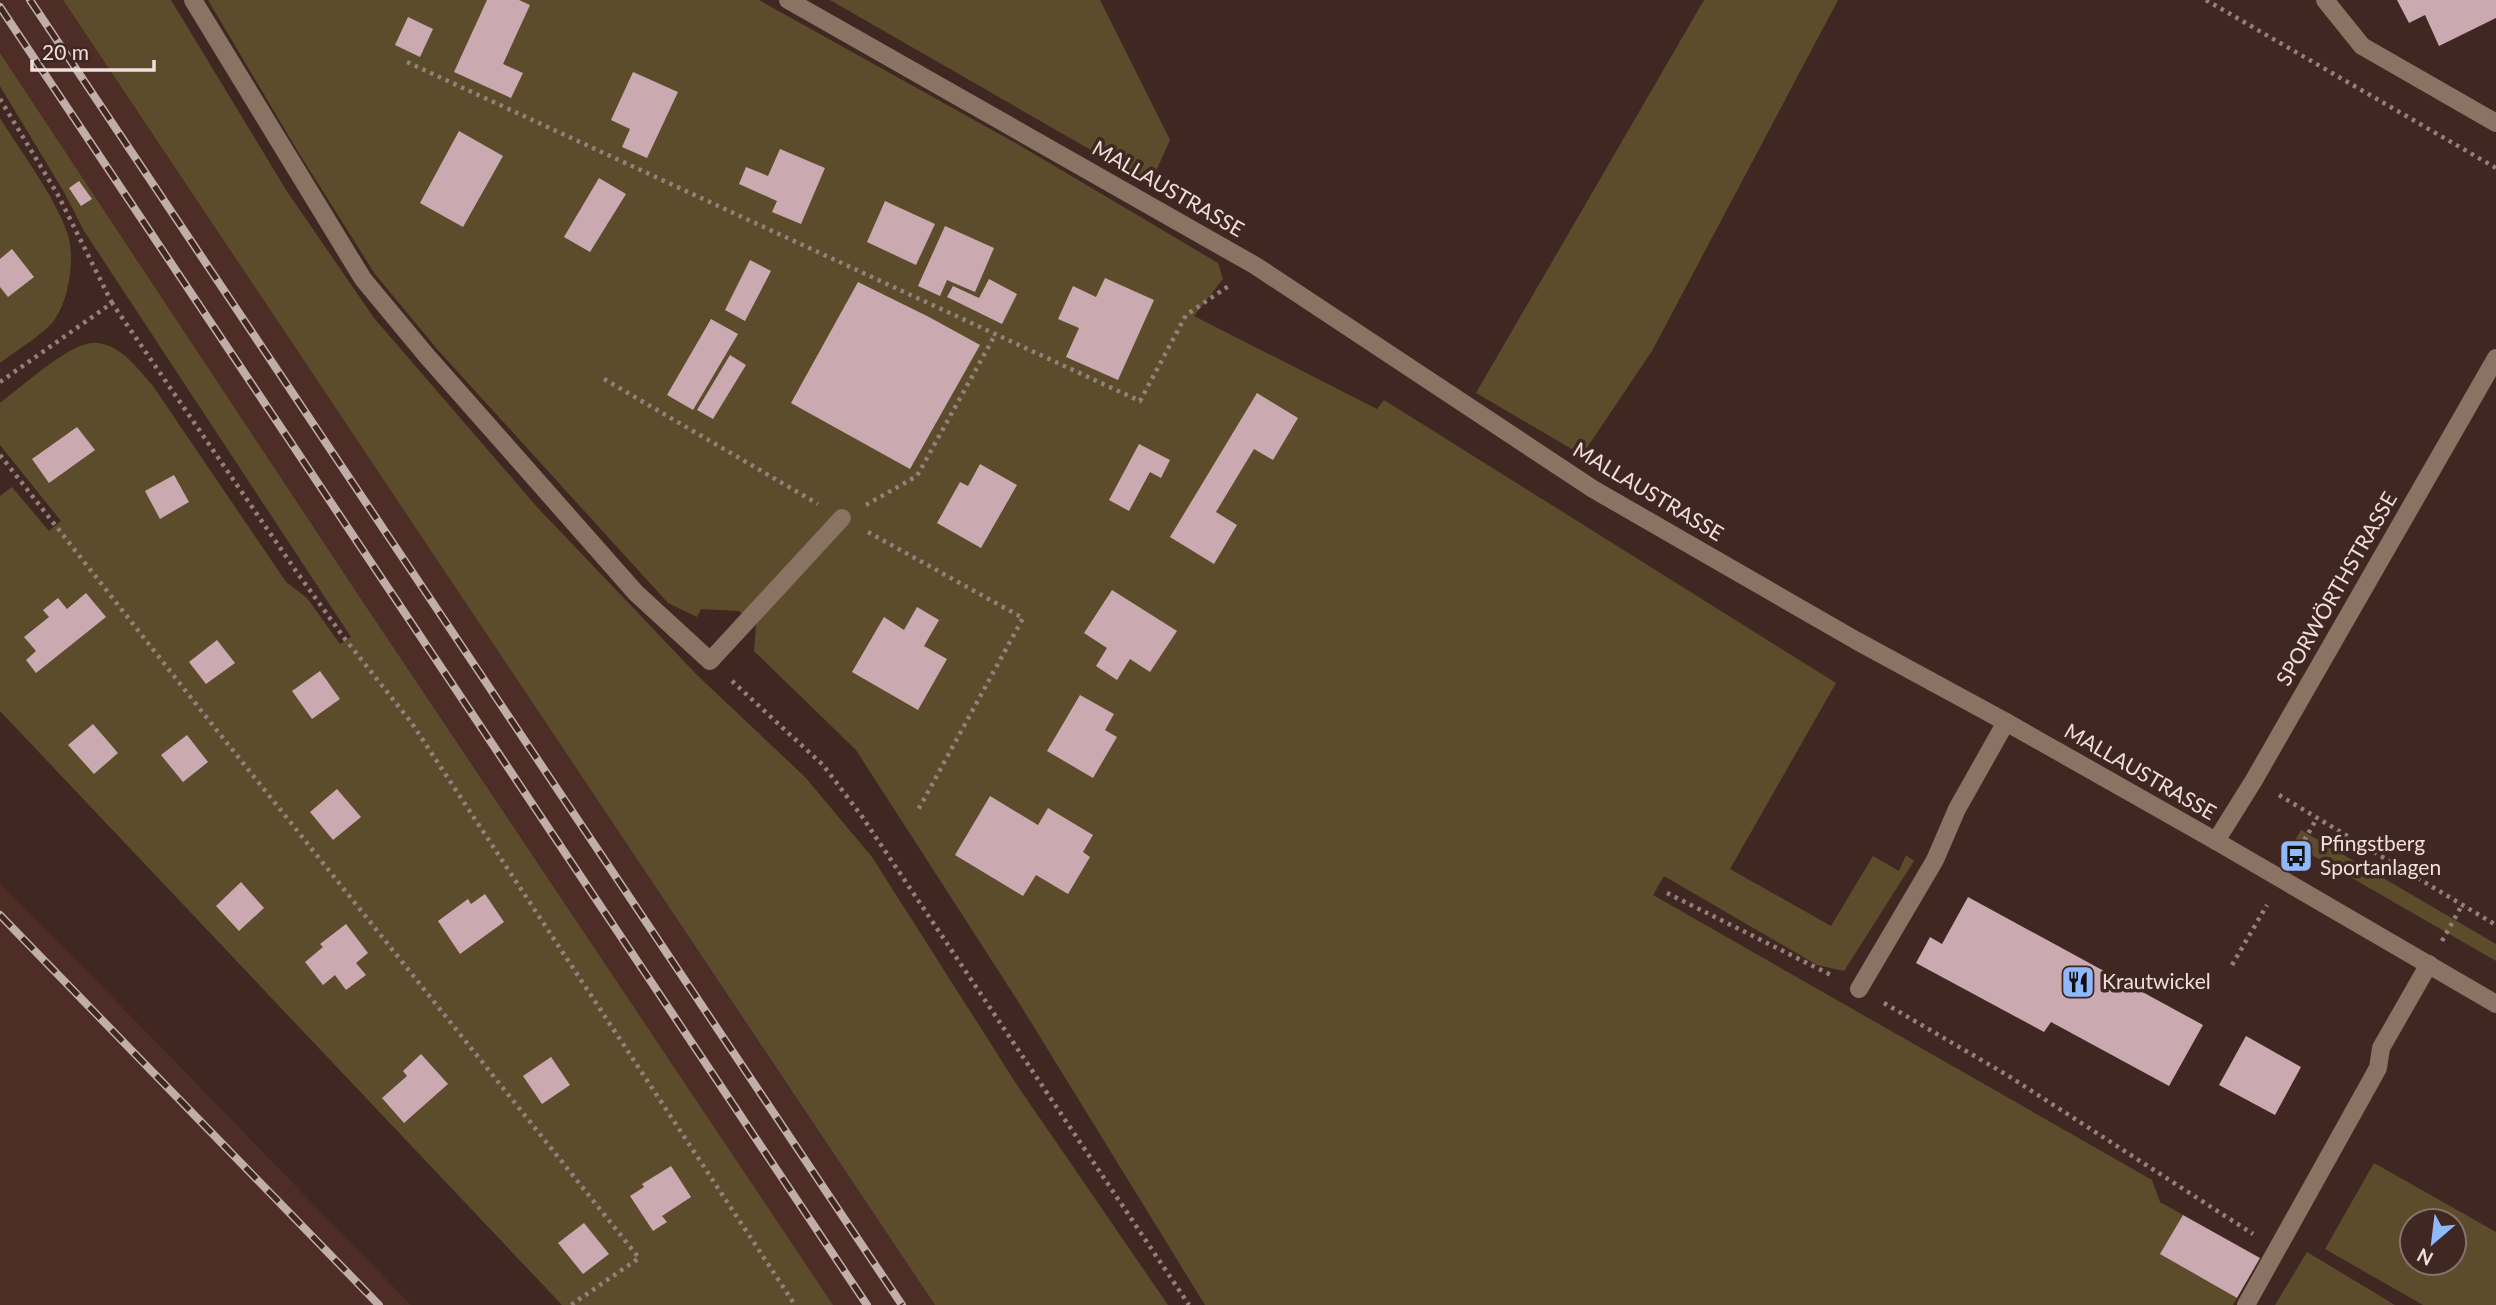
<svg xmlns="http://www.w3.org/2000/svg" width="2496" height="1305" font-family="Lato,sans-serif">
<style>
.built{fill:#4e2d27}
.green{fill:#5d4c2c;fill-rule:evenodd}
.building{fill:#cba9b0}
.lines{fill:none;stroke-linecap:round;stroke-linejoin:round}
.path{stroke:#957f7b;stroke-width:4.5;stroke-dasharray:3.5 5;stroke-linecap:butt}
.minor{stroke:#8a7363;stroke-width:18}
.rail-casing{stroke:#c1aea9;stroke-width:8}
.rail{stroke:#412722;stroke-width:5;stroke-dasharray:16;stroke-linecap:butt}
.labels{text-anchor:middle;stroke-width:7;stroke-linejoin:round;paint-order:stroke}
.street-label{font-size:21px;fill:#f0dfdb;stroke:#412722}
.poi-label{font-size:21px;fill:#f0dfdb;stroke:#412722;text-anchor:start}
</style>
<rect width="100%" height="100%" fill="#412722"/>
<g class="built">
<path d="M0,0H63L935,1305H833L359,596L0,53Z"/>
<path d="M0,883L163,1049L411,1305H0Z"/>
</g>
<g class="green">
<path d="M63,0H171L288,193L374,318L537,507L697,675L805,777L872,857L1017,1085L1168,1305H935Z"/>
<path d="M208,0H759L1019,145L1218,263L1223,279L1194,316L1377,409L1384,400L1836,683L1730,869L1831,926L1873,856L1899,871L1906,855L1914,861L1844,971L1817,965L1664,876L1653,895L2152,1180L2160,1202L2183,1215L2161,1254L2237,1298L2233,1305H1205L1021,1006L856,750L754,651L756,625L739,611L701,609L697,617L668,603L437,349L375,274L297,150Z"/>
<path d="M830,0H1100L1170,140L1150,184Z"/>
<path d="M1704,0H1838L1652,351L1582,455L1476,393Z"/>
<path d="M0,53L359,596L833,1305H562L0,711V496L12,487L49,531L61,521L0,445V403C21,388 72,340 97,343C121,345 138,369 153,386L286,582L307,598L340,644L351,637L84,231L64,192L0,86Z"/>
<path d="M0,118C21,152 56,198 68,235C75,259 69,299 55,319C48,331 13,353 0,363Z"/>
<path d="M2301,830L2496,944V961L2293,844Z"/>
<path d="M2374,1163L2496,1232V1305H2423L2325,1249ZM2412,1221H2454V1263H2412Z"/>
<path d="M2307,1252L2395,1305H2275Z"/>
</g>
<g class="building">
<path d="M487,0H519L530,5L503,64L523,73L511,98L454,72Z"/>
<path d="M2397,0H2496V18L2439,46L2425,15L2409,23Z"/>
<path d="M408,17L433,29L420,57L395,45Z"/>
<path d="M633,72L678,92L647,158L622,147L630,129L611,120Z"/>
<path d="M459,131L503,156L463,227L420,203Z"/>
<path d="M780,149L825,168L801,224L772,212L777,201L739,184L746,167L768,176Z"/>
<path d="M599,178L626,194L590,252L564,237Z"/>
<path d="M79,181L92,199L81,206L69,188Z"/>
<path d="M885,201L935,224L916,265L867,242Z"/>
<path d="M945,226L994,248L975,292L947,280L940,296L918,286Z"/>
<path d="M12,249L34,277L8,297L0,287V259Z"/>
<path d="M750,260L771,271L745,321L725,310Z"/>
<path d="M1105,278L1154,300L1118,380L1066,357L1079,328L1058,319L1073,286L1096,297Z"/>
<path d="M989,279L1017,294L1002,324L947,297L953,286L979,298Z"/>
<path d="M858,282L929,317L980,345L910,469L791,403Z"/>
<path d="M711,319L738,334L693,410L667,395Z"/>
<path d="M730,355L746,365L713,419L697,410Z"/>
<path d="M1257,393L1298,418L1273,460L1254,449L1216,512L1237,525L1214,564L1170,537Z"/>
<path d="M77,427L95,450L49,483L32,459Z"/>
<path d="M1139,444L1170,460L1161,478L1150,472L1129,511L1109,500Z"/>
<path d="M980,464L1017,485L981,548L937,523L960,482L968,486Z"/>
<path d="M174,475L189,502L160,519L145,491Z"/>
<path d="M1112,590L1177,631L1150,672L1130,659L1117,680L1096,666L1107,648L1084,633Z"/>
<path d="M86,593L106,617L36,673L26,660L36,651L24,637L49,617L43,610L58,598L67,609Z"/>
<path d="M917,607L939,620L924,646L947,659L918,710L852,672L884,617L904,630Z"/>
<path d="M217,640L235,663L206,684L189,662Z"/>
<path d="M320,671L340,699L312,719L292,691Z"/>
<path d="M1080,695L1114,714L1105,730L1117,737L1093,778L1047,751Z"/>
<path d="M93,724L118,753L94,774L68,745Z"/>
<path d="M187,735L208,762L183,782L161,755Z"/>
<path d="M337,789L361,817L333,840L310,812Z"/>
<path d="M990,796L1038,825L1048,808L1093,835L1083,852L1090,857L1068,894L1036,875L1023,896L955,855Z"/>
<path d="M241,882L264,908L239,931L216,906Z"/>
<path d="M485,894L504,922L460,954L438,921L468,899L471,904Z"/>
<path d="M1968,897L2203,1025L2169,1086L2051,1022L2044,1032L1916,963L1930,937L1942,944Z"/>
<path d="M346,924L368,953L356,963L366,975L346,990L335,975L323,985L305,962L323,947L320,944Z"/>
<path d="M2246,1036L2301,1067L2275,1115L2219,1085Z"/>
<path d="M421,1054L448,1084L404,1123L382,1098L407,1076L403,1071Z"/>
<path d="M551,1057L570,1085L542,1104L523,1076Z"/>
<path d="M671,1166L691,1197L662,1216L667,1222L653,1231L630,1196L644,1187L642,1184Z"/>
<path d="M2183,1215L2260,1258L2237,1298L2160,1254Z"/>
<path d="M584,1223L609,1254L583,1274L558,1243Z"/>
</g>
<g class="lines">
<g class="path">
<path d="M2206,0L2496,168"/>
<path d="M407,62L1140,401L1186,315L1230,285"/>
<path d="M0,99L58,195L112,303"/>
<path d="M604,379L818,504"/>
<path d="M0,382L112,303L296,571L345,639L411,722L795,1305"/>
<path d="M0,455L207,718L639,1258L571,1305"/>
<path d="M866,505L917,476L995,335"/>
<path d="M868,532L1023,618L917,812"/>
<path d="M732,681L823,765L861,815L1189,1305"/>
<path d="M2279,795L2496,925"/>
<path d="M2296,855L2317,818"/>
<path d="M1667,893L1833,976"/>
<path d="M2442,941L2462,905"/>
<path d="M2232,965L2267,905"/>
<path d="M1884,1003L2007,1075L2253,1234"/>
</g>
<g class="minor">
<path d="M193,0L363,279L426,355L636,593L710,661L842,518"/>
<path d="M788,0L1256,266L1593,489L1857,641L2006,722L2216,841L2496,1004"/>
<path d="M2325,0L2362,46L2496,123"/>
<path d="M2216,841L2254,780L2496,358"/>
<path d="M1859,989L1935,860L1957,809L2006,722"/>
<path d="M2246,1305L2378,1068L2381,1048L2429,964"/>
</g>
<defs>
<g id="rail">
<path d="M30,0L902,1305"/>
<path d="M0,7L867,1305"/>
<path d="M0,915L379,1305"/>
</g>
</defs>
<use href="#rail" class="rail-casing"/>
<use href="#rail" class="rail"/>
</g>
<defs>
<symbol id="bus-square" viewBox="-11 -11 22 22"><rect x="-9" y="-9" width="18" height="18" rx="4" fill="#90b8fd" stroke="#412722"/><path d="M-5-6H5V4H4V6H2V4H-2V6H-4V4H-5ZM-3.5-4V0h7V-4ZM-3.5 1.2v1.5H-2V1.2ZM2 1.2v1.5H3.5V1.2Z" fill="#111"/></symbol>
<symbol id="restaurant-square" viewBox="-11 -11 22 22"><rect x="-9" y="-9" width="18" height="18" rx="4" fill="#90b8fd" stroke="#412722"/><path d="M-5-6h1v4h1v-4h1v4h1v-4h1v5L-1.5 .5V6h-2V.5L-5-1ZM5-6V6H3V1.5H1.5Q1.5-4 5-6Z" fill="#111"/></symbol>
</defs>
<g fill-rule="evenodd">
<use href="#bus-square" x="2277" y="837" width="38" height="38"/>
<use href="#restaurant-square" x="2059" y="963" width="38" height="38"/>
</g>
<g class="labels">
<g class="street-label">
<text transform="translate(1168 189) rotate(30)" y="7">MALLAUSTRASSE</text>
<text transform="translate(1648 492) rotate(31)" y="7">MALLAUSTRASSE</text>
<text transform="translate(2337 589) rotate(-60)" y="7">SPORWÖRTHSTRASSE</text>
<text transform="translate(2140 772) rotate(30)" y="7">MALLAUSTRASSE</text>
</g>
<g class="poi-label">
<text x="2320" y="851">Pfingstberg<tspan x="2320" dy="24">Sportanlagen</tspan></text>
<text x="2102" y="989">Krautwickel</text>
</g>
</g>
<g transform="translate(2433 1242) rotate(208)"><circle r="33" fill="#412722" stroke="#87716c" stroke-width="2"/>
<path d="M0-5L12 26L0 18L-12 26Z" fill="#90b8fd"/>
<text y="-10" font-size="19" font-weight="bold" text-anchor="middle" fill="#f0dfdb">N</text>
</g>
<path d="M32 60v10h122v-10" fill="none" stroke="#f0dfdb" stroke-width="3.5"/>
<text x="42" y="60" font-size="21" fill="#f0dfdb" stroke="#412722" stroke-width="5" paint-order="stroke">20 m</text>
</svg>
